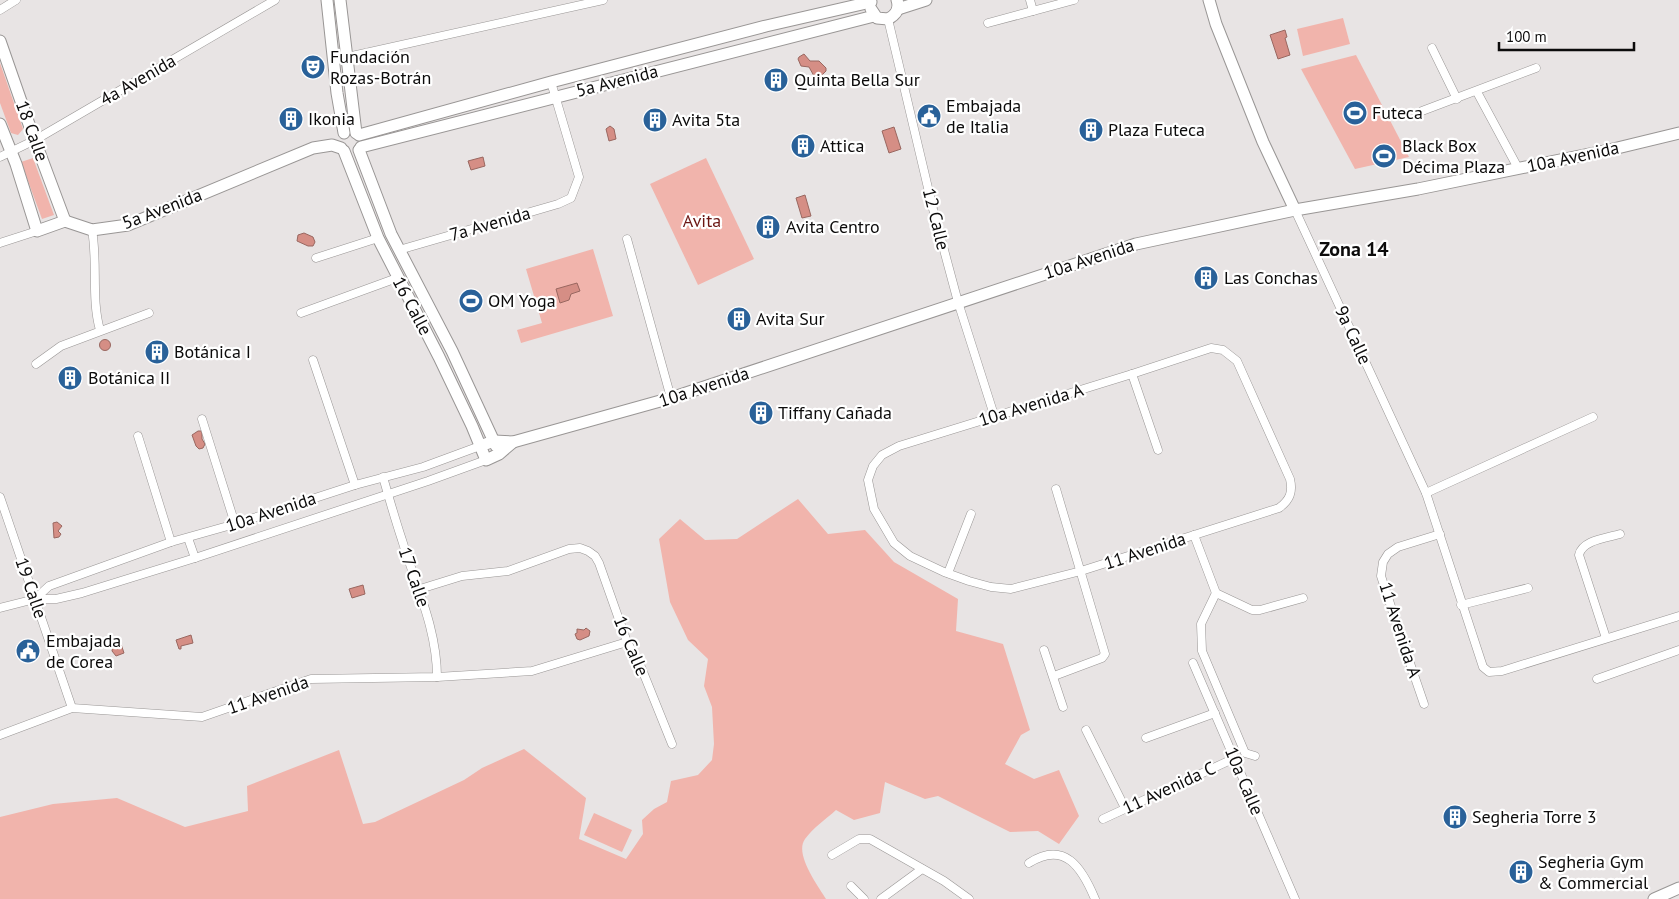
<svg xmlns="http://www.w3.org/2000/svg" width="1679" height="899" font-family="'PT Sans',sans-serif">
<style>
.green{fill:#f1b4ac}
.water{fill:#d58e85;stroke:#996760}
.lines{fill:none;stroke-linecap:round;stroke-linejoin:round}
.street-casing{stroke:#999695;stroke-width:9}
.secondary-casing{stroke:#999695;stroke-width:13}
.street{stroke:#fff;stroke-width:8}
.secondary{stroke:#fff;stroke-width:11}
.labels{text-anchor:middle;stroke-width:4.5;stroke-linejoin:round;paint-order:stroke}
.poi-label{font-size:18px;fill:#0c0b0b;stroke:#fff;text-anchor:start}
.street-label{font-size:18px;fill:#0c0b0b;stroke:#fff}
.park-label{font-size:18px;fill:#6b1613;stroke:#fff}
.quarter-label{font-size:20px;font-weight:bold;fill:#0c0b0b;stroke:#fff}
</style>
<rect width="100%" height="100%" fill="#e8e4e4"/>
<g class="green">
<path d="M1343,18L1350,44L1303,56L1297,29Z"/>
<path d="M1356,55L1409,157L1355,169L1301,69Z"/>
<path d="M0,63L23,129L18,135L11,133L0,103Z"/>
<path d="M33,158L54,215L42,219L21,162Z"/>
<path d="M706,158L754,259L698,285L650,184Z"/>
<path d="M593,249L613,316L521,343L517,330L542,323L526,269Z"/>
<path d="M798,499L828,534L865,530L894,562L958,599L956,631L1003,644L1030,730L1021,735L1005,764L1034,779L1059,770L1079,816L1059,844L1038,831L1010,832L938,796L925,799L885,782L880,813L854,820L836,810C826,819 813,828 805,839C794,854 818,886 826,899H0V817L53,804L117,798L185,827L248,811L247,786L339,750L363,824L375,822L464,780L482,768L524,749L586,798L579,839L626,859L643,834L642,820L654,809L667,802L671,781L698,775L712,760L714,744L712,707L704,686L708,659L688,640L670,602L659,539L680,519L705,540L737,539Z"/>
<path d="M594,813L632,830L622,852L584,835Z"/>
</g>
<g class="water">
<path d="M1285,30L1287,37L1285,38L1290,55L1278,59L1270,35Z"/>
<path d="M804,54L810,61H819L826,68V71L820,77L814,76L809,67L801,66L798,59L799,57Z"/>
<path d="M610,126L614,129L616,139L609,141L606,129Z"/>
<path d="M894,127L901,149L889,153L882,131Z"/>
<path d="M483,157L485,166L471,170L468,161Z"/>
<path d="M805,195L811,216L802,218L796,198Z"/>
<path d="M304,233L313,237L315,242L313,246H308L297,241L298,235Z"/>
<path d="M577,283L580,291L571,294L569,300L560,303L556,289Z"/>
<circle cx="105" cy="345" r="5.5"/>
<path d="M198,431H202V439L205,444L203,448L199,449L196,446L192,435Z"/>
<path d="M57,522L62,526L58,531L61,534L59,537L54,538L53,523Z"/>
<path d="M363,585L365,594L352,598L349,589Z"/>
<path d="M586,628L590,631L589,636L580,640L577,639L575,634L577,633V629L584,630Z"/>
<path d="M191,635L193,643L181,646V649H179L176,640Z"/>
<path d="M120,641L124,653L116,656L112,651L113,644Z"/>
</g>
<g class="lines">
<defs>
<g id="street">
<path d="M1030,0L1033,11"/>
<path d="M0,10L16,0"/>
<path d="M888,19L933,209L958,302L994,415"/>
<path d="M988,23L1074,0"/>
<path d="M1432,48L1457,99"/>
<path d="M334,60L603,0"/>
<path d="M1477,92L1518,168"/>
<path d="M1422,111L1536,68"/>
<path d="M0,157L35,140L275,0"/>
<path d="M1295,210L1426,493L1483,667L1489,672L1502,671L1679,616"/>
<path d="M92,230C98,263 91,299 100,330"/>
<path d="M627,239L671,398"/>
<path d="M0,243L37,231"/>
<path d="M399,250L558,204L571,198L579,177L551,82"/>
<path d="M316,258L378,238"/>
<path d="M301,313L397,278"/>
<path d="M1211,348L1223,350L1237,361L1290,479C1293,492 1290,500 1279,508L1081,571L1011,589L991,587L969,581L944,572L910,556L894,543L874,509L868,480L873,466L882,455L899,446L1132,374Z"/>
<path d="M313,360L355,485"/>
<path d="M36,364L61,346L149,313"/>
<path d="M1132,374L1158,450"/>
<path d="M202,419L235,524"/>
<path d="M138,436L171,542"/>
<path d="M383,477C389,498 395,519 402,540C416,586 437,629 437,677"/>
<path d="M1426,493L1593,417"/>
<path d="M0,497L72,708"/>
<path d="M1194,535L1216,593L1252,610H1260L1303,598"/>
<path d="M188,538L195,558"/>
<path d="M948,573L971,514"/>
<path d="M420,589L462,576L508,571L569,549L580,548L588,551L595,556L599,563L627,642L641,667L672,744"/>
<path d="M1216,593L1201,624L1202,651L1245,753L1255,756"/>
<path d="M35,599L49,586L171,542L235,524L355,485L423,467L480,446"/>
<path d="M1461,605L1528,588"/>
<path d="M0,608L35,599H56L82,593L195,558L428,481L486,460"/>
<path d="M1606,638L1579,555C1582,540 1607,538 1620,534"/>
<path d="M1044,650L1063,707"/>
<path d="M1193,663L1295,899"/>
<path d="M1054,676L1102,658L1105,654L1056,489"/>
<path d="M1597,679L1679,650"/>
<path d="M1424,704L1399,631L1381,576L1383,562L1388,554L1398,547L1440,534"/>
<path d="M1086,730L1125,808"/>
<path d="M0,735L72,708L202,717L311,679L437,677L532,671L627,642"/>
<path d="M1146,738L1215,713"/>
<path d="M1103,819L1235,758"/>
<path d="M832,855L859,839H870L944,881L969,899"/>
<path d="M1029,863C1065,840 1082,868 1095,899"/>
<path d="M851,886L864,899"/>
<path d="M881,899L922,869"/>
</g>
<g id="secondary">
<path d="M327,0L337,93L344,133"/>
<path d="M340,0L356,133"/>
<path d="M1209,0L1216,24L1263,142L1295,210"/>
<path d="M871,9L877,18L888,19C896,15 900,9 897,0"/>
<path d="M898,9L926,0"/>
<path d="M0,41L31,130L65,221"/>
<path d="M0,124L16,164L37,231L65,221L92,230L128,225L313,148L332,145L341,148"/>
<path d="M359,135L551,82L766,26L871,2"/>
<path d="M361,147L874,16"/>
<path d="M359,150L391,234L452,351L496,446"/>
<path d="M344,151L378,238L439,357L472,426L486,460L499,454L513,442"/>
<path d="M480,446L494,441L513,442L671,398L1136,244L1295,210L1418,189L1609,150L1679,133"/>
<path d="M1654,899L1679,888"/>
</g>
</defs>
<use href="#street" class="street-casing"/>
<use href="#secondary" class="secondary-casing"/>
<use href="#street" class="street"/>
<use href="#secondary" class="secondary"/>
</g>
<defs>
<symbol id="theatre-disc" viewBox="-11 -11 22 22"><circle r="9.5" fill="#296199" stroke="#fff"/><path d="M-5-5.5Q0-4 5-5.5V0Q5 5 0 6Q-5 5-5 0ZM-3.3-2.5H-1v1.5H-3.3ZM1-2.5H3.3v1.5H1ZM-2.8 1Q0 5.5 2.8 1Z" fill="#fff"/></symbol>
<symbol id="building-disc" viewBox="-11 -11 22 22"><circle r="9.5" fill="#296199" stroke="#fff"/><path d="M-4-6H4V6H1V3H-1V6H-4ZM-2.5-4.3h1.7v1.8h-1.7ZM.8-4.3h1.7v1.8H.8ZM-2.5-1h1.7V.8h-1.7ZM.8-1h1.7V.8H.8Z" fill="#fff"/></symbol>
<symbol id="stadium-disc" viewBox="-11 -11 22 22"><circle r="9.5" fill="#296199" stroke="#fff"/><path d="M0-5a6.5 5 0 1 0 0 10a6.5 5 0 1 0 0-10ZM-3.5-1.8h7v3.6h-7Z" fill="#fff"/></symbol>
<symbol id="civic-disc" viewBox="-11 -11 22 22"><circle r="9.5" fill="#296199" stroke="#fff"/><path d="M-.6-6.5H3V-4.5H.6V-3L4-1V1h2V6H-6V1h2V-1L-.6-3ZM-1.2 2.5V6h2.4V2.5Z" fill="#fff"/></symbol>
</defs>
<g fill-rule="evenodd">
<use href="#theatre-disc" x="299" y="53" width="28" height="28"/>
<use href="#building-disc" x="762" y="66" width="28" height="28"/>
<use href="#stadium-disc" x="1341" y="99" width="28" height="28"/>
<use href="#civic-disc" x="915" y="102" width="28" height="28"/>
<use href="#building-disc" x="277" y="105" width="28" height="28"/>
<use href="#building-disc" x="641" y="106" width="28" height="28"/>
<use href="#building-disc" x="1077" y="116" width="28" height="28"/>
<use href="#building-disc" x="789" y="132" width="28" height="28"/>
<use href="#stadium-disc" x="1370" y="142" width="28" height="28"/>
<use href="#building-disc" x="754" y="213" width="28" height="28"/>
<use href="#building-disc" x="1192" y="264" width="28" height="28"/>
<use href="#stadium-disc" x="457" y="287" width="28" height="28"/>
<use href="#building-disc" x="725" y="305" width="28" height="28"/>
<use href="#building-disc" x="143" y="338" width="28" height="28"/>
<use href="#building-disc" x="56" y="364" width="28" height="28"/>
<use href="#building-disc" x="747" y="399" width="28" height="28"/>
<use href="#civic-disc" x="14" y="637" width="28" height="28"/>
<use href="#building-disc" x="1441" y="803" width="28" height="28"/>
<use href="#building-disc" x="1507" y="858" width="28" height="28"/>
</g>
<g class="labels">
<g class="poi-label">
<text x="330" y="63">Fundación<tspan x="330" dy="21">Rozas-Botrán</tspan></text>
<text x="794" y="86">Quinta Bella Sur</text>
<text x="946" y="112">Embajada<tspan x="946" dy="21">de Italia</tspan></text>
<text x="1372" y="119">Futeca</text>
<text x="308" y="125">Ikonia</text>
<text x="672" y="126">Avita 5ta</text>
<text x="1108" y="136">Plaza Futeca</text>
<text x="820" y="152">Attica</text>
<text x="1402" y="152">Black Box<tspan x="1402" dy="21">Décima Plaza</tspan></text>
<text x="786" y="233">Avita Centro</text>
<text x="1224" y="284">Las Conchas</text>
<text x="488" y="307">OM Yoga</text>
<text x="756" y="325">Avita Sur</text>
<text x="174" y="358">Botánica I</text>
<text x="88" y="384">Botánica II</text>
<text x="778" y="419">Tiffany Cañada</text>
<text x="46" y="647">Embajada<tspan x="46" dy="21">de Corea</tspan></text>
<text x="1472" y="823">Segheria Torre 3</text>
<text x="1538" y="868">Segheria Gym<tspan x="1538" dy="21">&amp; Commercial</tspan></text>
</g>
<g class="street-label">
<text transform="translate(138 80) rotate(-30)" y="6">4a Avenida</text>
<text transform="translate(617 81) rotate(-14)" y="6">5a Avenida</text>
<text transform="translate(32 131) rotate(70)" y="6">18 Calle</text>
<text transform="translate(1573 157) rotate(-12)" y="6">10a Avenida</text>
<text transform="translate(162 209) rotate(-21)" y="6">5a Avenida</text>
<text transform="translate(936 219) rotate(76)" y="6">12 Calle</text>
<text transform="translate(490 224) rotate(-16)" y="6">7a Avenida</text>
<text transform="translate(1089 259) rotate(-18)" y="6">10a Avenida</text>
<text transform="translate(412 306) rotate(62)" y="6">16 Calle</text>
<text transform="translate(1353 335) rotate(65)" y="6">9a Calle</text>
<text transform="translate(704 387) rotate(-18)" y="6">10a Avenida</text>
<text transform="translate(1031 405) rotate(-17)" y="6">10a Avenida A</text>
<text transform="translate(271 512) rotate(-18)" y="6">10a Avenida</text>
<text transform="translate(1145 551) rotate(-18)" y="6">11 Avenida</text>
<text transform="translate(414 577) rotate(71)" y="6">17 Calle</text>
<text transform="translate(31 588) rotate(71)" y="6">19 Calle</text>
<text transform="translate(1400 630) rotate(72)" y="6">11 Avenida A</text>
<text transform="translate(631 646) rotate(67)" y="6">16 Calle</text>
<text transform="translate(268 695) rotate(-19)" y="6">11 Avenida</text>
<text transform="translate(1244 781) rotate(67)" y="6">10a Calle</text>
<text transform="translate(1169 788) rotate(-25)" y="6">11 Avenida C</text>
</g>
<g class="park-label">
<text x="702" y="227">Avita</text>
</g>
<g class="quarter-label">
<text x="1354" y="256">Zona 14</text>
</g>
</g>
<path d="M1499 42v8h135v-8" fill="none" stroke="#0c0b0b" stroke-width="2.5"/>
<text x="1506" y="42" font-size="15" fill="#0c0b0b" stroke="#ffffff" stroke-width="4" paint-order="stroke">100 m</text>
</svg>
